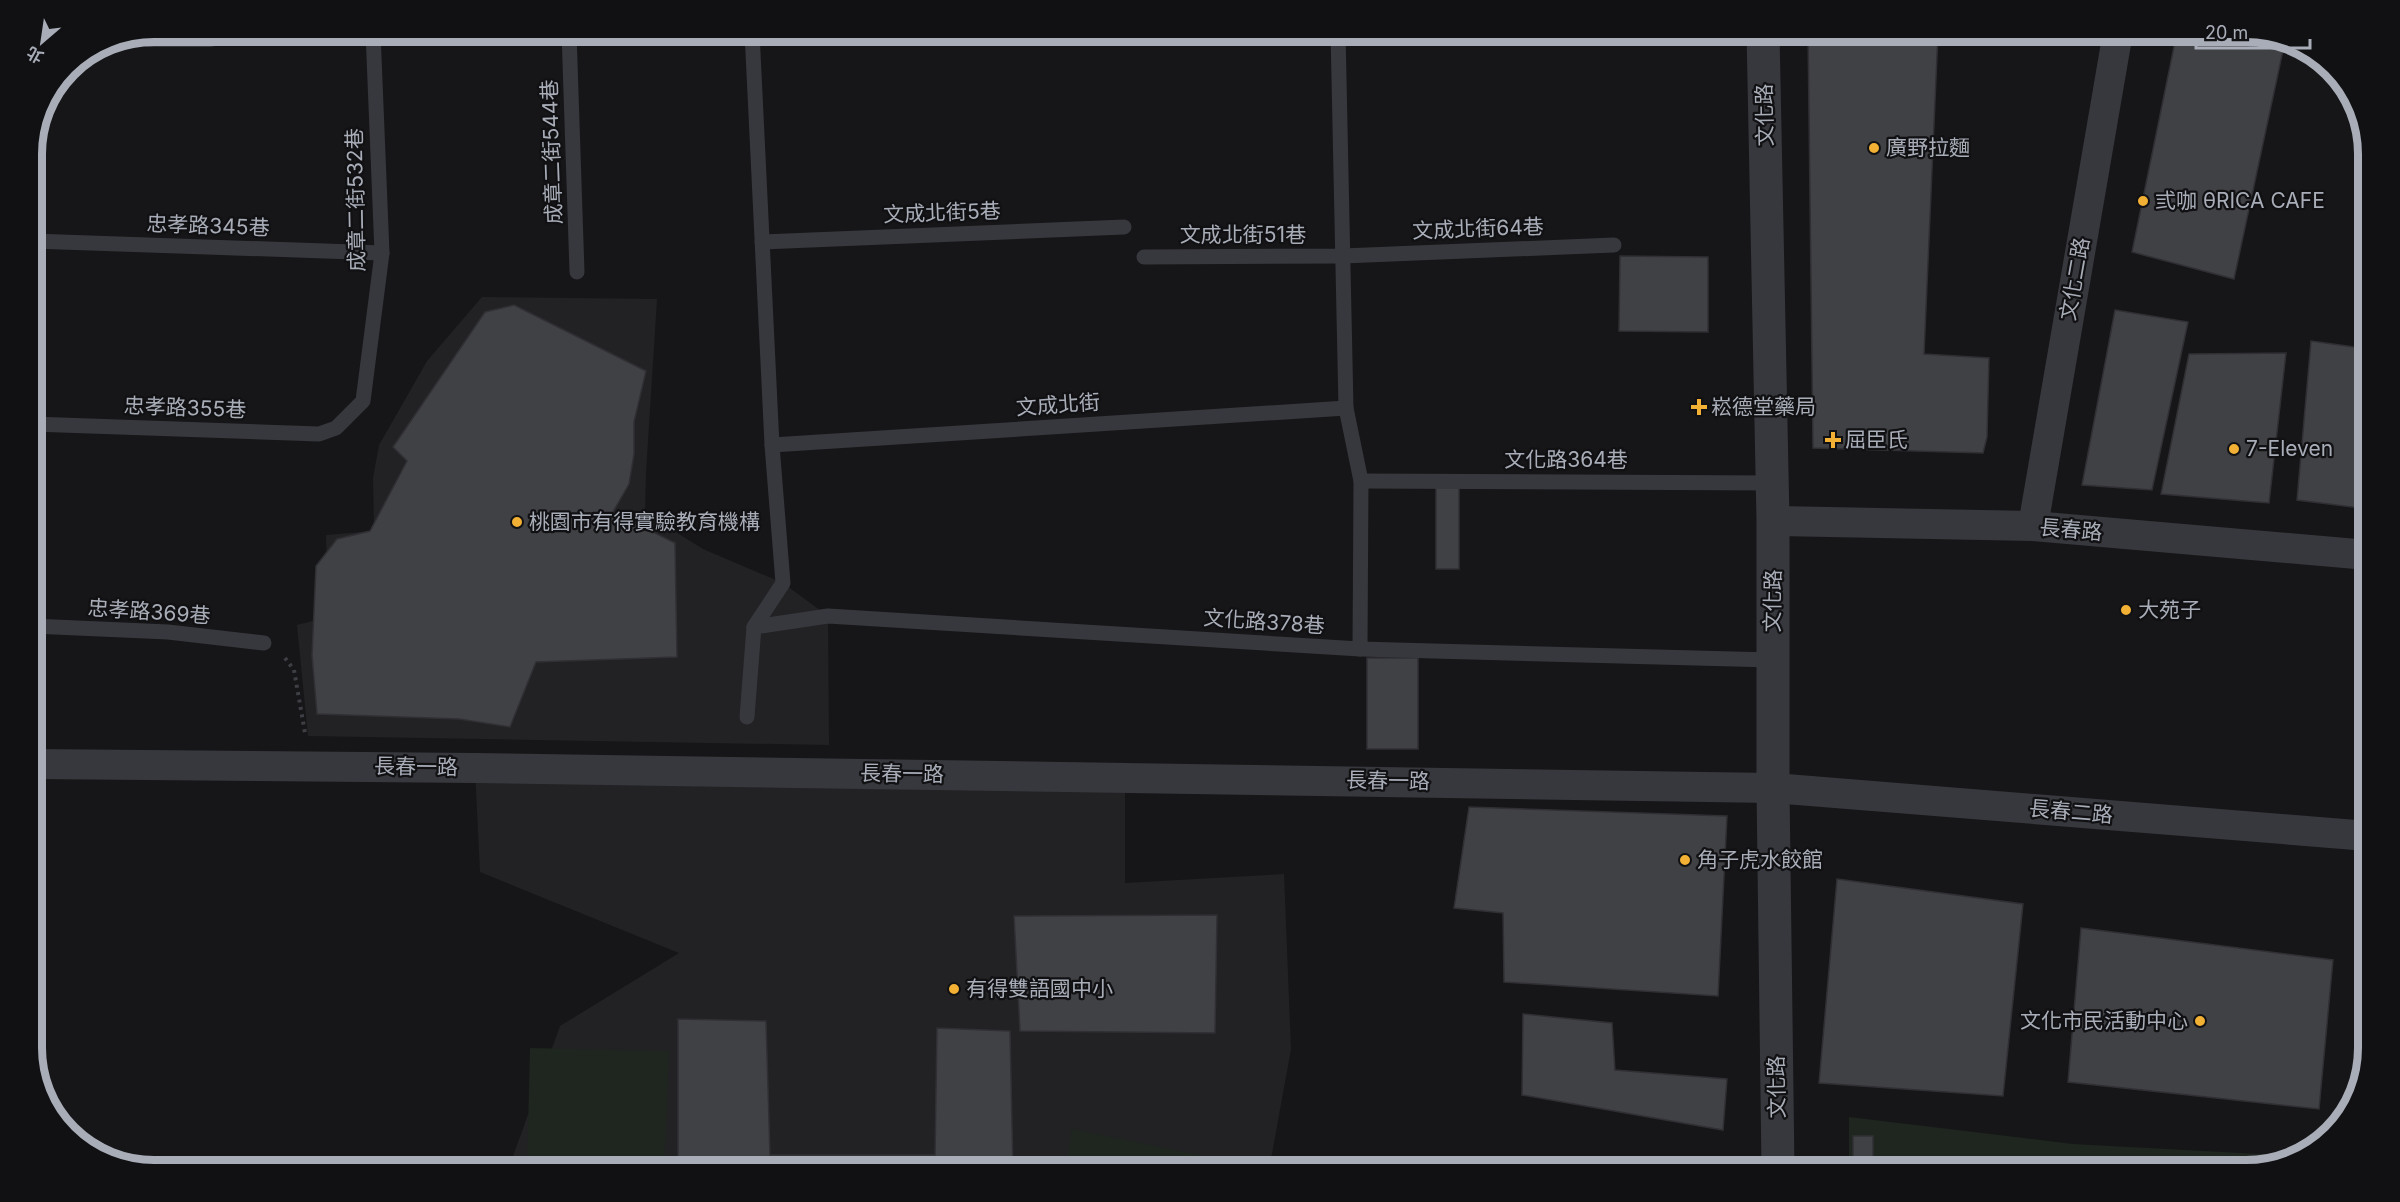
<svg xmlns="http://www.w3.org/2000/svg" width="2400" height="1202" font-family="Inter,'Noto Sans TC',sans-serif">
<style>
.built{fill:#222225}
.green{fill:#1e261f}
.building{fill:#404145;stroke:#303034;stroke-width:1.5}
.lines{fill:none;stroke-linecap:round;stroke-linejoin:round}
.path{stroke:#3d3f44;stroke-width:4;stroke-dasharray:3 4.5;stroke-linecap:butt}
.service{stroke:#37383d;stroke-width:15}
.minor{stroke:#37383d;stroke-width:30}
.tertiary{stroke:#37383d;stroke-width:33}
.poi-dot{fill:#f2b134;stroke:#111113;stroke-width:2}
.labels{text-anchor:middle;stroke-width:4.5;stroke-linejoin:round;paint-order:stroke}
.street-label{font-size:21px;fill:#a8adb8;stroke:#111113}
.poi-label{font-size:21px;fill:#a8adb8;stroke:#111113;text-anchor:start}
.rim{fill:none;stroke:#a8adb8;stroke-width:8}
</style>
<rect width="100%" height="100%" fill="#161618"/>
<g class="built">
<path d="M482,297L657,299L646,473L645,513L703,549L783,583L828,616L829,745L308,736L297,625L328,617L326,535L374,531L373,478L379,445L427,361Z"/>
<path d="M475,768L1125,789V883L1284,874L1291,1049L1269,1170H508L560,1026L679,953L480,872Z"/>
</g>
<g class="green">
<path d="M530,1048L669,1051L664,1170H527Z"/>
<path d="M1849,1117L2073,1144L2295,1156L2247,1170H1849Z"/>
<path d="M1072,1129L1224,1160L1221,1170H1066Z"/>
</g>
<g class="building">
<path d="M1808,32H1938L1924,354L1989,358L1987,437L1983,453L1813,448Z"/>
<path d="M2177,32H2246L2285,41L2234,279L2132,252Z"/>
<path d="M1620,256L1708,257V332L1619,331Z"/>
<path d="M514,305L646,371L634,422V454L629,484L613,512L675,543L677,657L536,662L510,727L459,719L317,714L312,655L316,566L337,539L370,531L407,461L393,447L485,312Z"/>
<path d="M2115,310L2188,322L2152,490L2082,485Z"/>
<path d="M2311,341L2368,349V509L2297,500Z"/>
<path d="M2286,353L2269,503L2161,494L2189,354Z"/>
<rect x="1436" y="487" width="23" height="82"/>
<rect x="1367" y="658" width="51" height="91"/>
<path d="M1469,807L1727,816L1718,996L1504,982L1503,913L1454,908Z"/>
<path d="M1837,879L2023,904L2003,1096L1819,1083Z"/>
<path d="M1217,915L1215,1033L1020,1031L1014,916Z"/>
<path d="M2081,928L2333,960L2319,1109L2068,1082Z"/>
<path d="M1523,1014L1612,1023L1615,1070L1727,1079L1723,1130L1522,1095Z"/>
<path d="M678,1019L766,1021L770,1155H935L937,1028L1010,1031L1013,1170H678Z"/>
<path d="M1853,1136H1873V1159L1853,1158Z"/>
</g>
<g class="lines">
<g class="path">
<path d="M285,658L294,670L305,733"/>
<path d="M1812,1165L1919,1164V1170"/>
</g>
<g class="service">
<path d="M569,32L577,272"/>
<path d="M1338,32L1346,408L1361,481L1360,649"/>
<path d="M32,241L382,253"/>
<path d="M762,242L1124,227"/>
<path d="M1144,257L1343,256L1614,245"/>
<path d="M32,424L319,434L336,428L363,401L382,253L373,32"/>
<path d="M772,445L1346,408"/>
<path d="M1361,481L1771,483"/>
<path d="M32,626L168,632L264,643"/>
<path d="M754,627L828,616L1360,649L1772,660"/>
<path d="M747,717L754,627L783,583L772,445L752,32"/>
</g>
<g class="minor">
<path d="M149,32H210"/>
<path d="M1773,521L2033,526L2368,555"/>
<path d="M2033,526L2118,32"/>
<path d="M32,764L475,768L1773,788L2368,836"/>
</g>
<path class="tertiary" d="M1763,32L1773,521V788L1778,1170"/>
</g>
<g class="poi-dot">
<circle cx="1874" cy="148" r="6"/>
<circle cx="2143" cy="201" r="6"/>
<path d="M1696 398h6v6h6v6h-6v6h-6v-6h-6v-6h6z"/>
<path d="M1830 431h6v6h6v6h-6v6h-6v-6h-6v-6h6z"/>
<circle cx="2234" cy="449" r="6"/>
<circle cx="517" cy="522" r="6"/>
<circle cx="2126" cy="610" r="6"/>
<circle cx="1685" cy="860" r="6"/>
<circle cx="954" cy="989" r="6"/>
<circle cx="2200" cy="1021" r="6"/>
</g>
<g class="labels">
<g class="street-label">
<text transform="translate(1765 115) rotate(-91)" y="7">文化路</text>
<text transform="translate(552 152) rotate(-92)" y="7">成章二街544巷</text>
<text transform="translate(356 200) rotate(-91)" y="7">成章二街532巷</text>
<text transform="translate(942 213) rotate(-2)" y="7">文成北街5巷</text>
<text transform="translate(208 226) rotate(2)" y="7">忠孝路345巷</text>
<text transform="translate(1478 229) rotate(-2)" y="7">文成北街64巷</text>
<text x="1243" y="242">文成北街51巷</text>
<text transform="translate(2075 279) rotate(-80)" y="7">文化二路</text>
<text transform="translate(1058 405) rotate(-4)" y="7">文成北街</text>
<text transform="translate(185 408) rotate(2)" y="7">忠孝路355巷</text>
<text x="1566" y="467">文化路364巷</text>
<text transform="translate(2071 530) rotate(5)" y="7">長春路</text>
<text transform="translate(1773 601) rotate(-89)" y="7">文化路</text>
<text transform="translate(149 612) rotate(4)" y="7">忠孝路369巷</text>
<text transform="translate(1264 622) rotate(4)" y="7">文化路378巷</text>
<text transform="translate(416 767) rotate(1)" y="7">長春一路</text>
<text transform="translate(902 774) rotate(1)" y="7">長春一路</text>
<text transform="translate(1388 781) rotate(1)" y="7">長春一路</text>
<text transform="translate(2071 812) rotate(5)" y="7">長春二路</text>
<text transform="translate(1777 1087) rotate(-91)" y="7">文化路</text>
</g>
<g class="poi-label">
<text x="1886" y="155">廣野拉麵</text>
<text x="2155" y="208">弎咖 θRICA CAFE</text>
<text x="1711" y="414">崧德堂藥局</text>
<text x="1845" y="447">屈臣氏</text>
<text x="2246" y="456">7-Eleven</text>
<text x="529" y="529">桃園市有得實驗教育機構</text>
<text x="2138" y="617">大苑子</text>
<text x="1697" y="867">角子虎水餃館</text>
<text x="966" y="996">有得雙語國中小</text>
<text x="2188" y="1028" text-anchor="end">文化市民活動中心</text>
</g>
</g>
<path d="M0 0H2400V1202H0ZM154 42H2246A112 112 0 0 1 2358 154V1048A112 112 0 0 1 2246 1160H154A112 112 0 0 1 42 1048V154A112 112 0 0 1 154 42Z" fill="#111113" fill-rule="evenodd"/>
<path class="rim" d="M154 42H2246A112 112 0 0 1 2358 154V1048A112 112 0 0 1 2246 1160H154A112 112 0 0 1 42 1048V154A112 112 0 0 1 154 42Z"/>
<g transform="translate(42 42) rotate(209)" stroke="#111113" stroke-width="4.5" paint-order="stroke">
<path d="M0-4.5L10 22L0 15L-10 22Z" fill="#a8adb8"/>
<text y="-9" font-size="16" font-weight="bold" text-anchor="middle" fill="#a8adb8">北</text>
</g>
<path d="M2196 39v9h114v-9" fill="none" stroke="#a8adb8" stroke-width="3"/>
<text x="2205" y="39" font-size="18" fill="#a8adb8" stroke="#111113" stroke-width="4.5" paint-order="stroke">20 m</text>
</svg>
